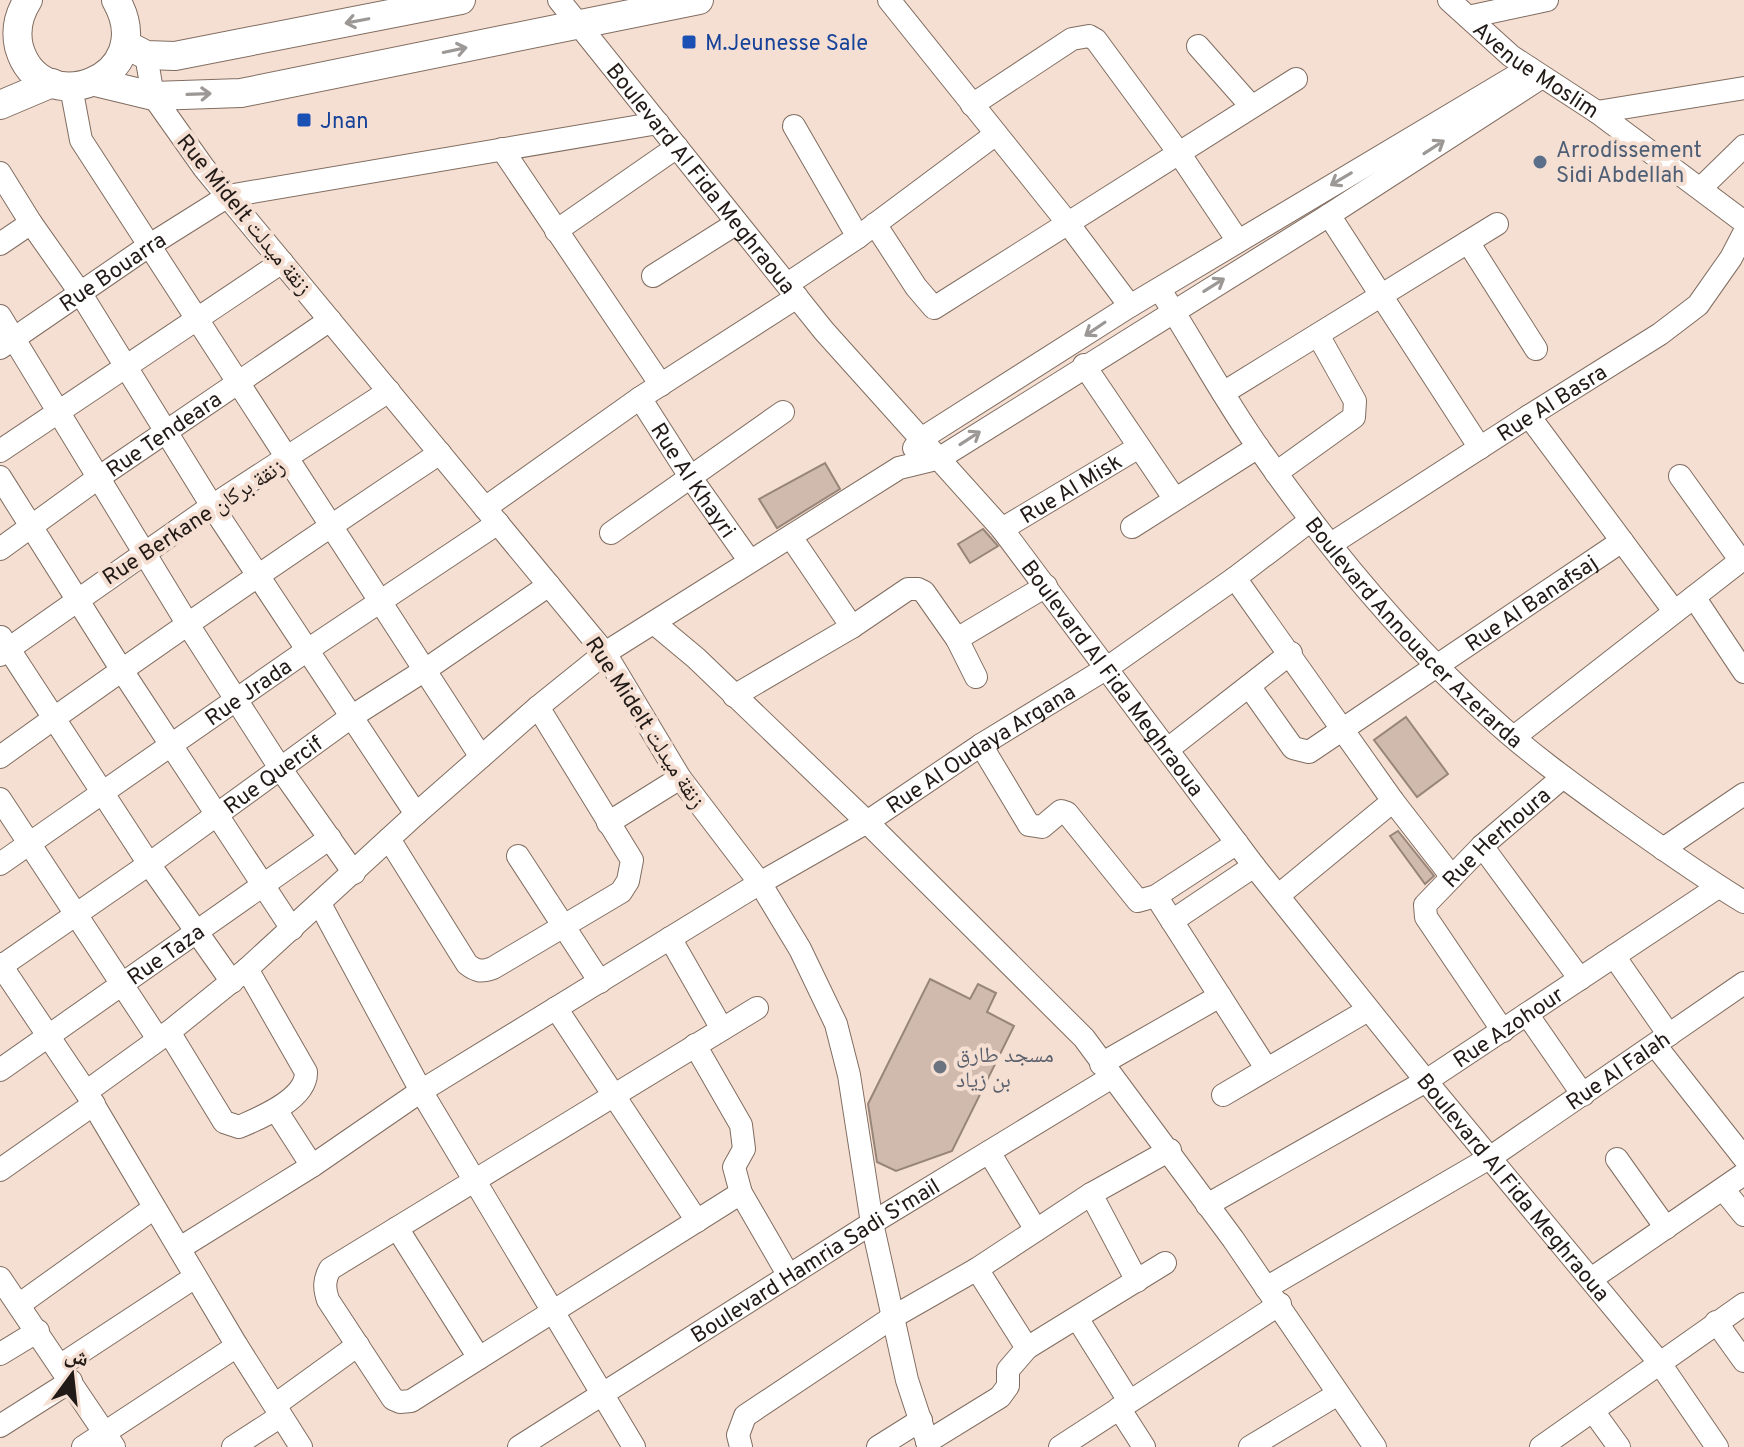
<svg xmlns="http://www.w3.org/2000/svg" width="1744" height="1447" font-family="Overpass,'Noto Naskh Arabic',sans-serif">
<style>
.building{fill:#cfbaad;stroke:#988579;stroke-width:2}
.lines{fill:none;stroke-linecap:round;stroke-linejoin:round}
.minor-casing{stroke:#806d61;stroke-width:24}
.tertiary-casing{stroke:#806d61;stroke-width:30}
.minor{stroke:#fff;stroke-width:22}
.tertiary{stroke:#fff;stroke-width:28}
.oneway{stroke:#9c9896}
.transit-dot{fill:#1a4fb4;stroke:#f5dfd2;stroke-width:3}
.service-dot{fill:#5c6f8a;stroke:#f5dfd2;stroke-width:3}
.worship-dot{fill:#6b7280;stroke:#f5dfd2;stroke-width:3}
.labels{text-anchor:middle;stroke-width:8;stroke-linejoin:round;paint-order:stroke}
.transit-label{font-size:22px;fill:#164399;stroke:#f5dfd2;text-anchor:start}
.street-label{font-size:22px;fill:#221a16;stroke:#f5dfd2}
.service-label{font-size:22px;fill:#4e5e75;stroke:#f5dfd2;text-anchor:start}
.worship-label{font-size:22px;fill:#5b616d;stroke:#f5dfd2;text-anchor:start}
</style>
<rect width="100%" height="100%" fill="#f5dfd2"/>
<g class="building">
<path d="M825,463L840,489L777,528L759,499Z"/>
<path d="M983,529L998,546L970,563L958,544Z"/>
<path d="M1406,717L1448,774L1417,797L1374,740Z"/>
<path d="M1398,831L1434,876L1425,884L1390,836Z"/>
<path d="M930,979L970,999L978,984L996,993L987,1012L1014,1026L952,1151L896,1171L877,1162L868,1104Z"/>
</g>
<g class="lines">
<defs>
<g id="minor">
<path id="s1" d="M559,0L824,331L1002,529L1254,866L1426,1081L1659,1362L1717,1447"/>
<path d="M889,0L1067,222L1130,306"/>
<path id="s2" d="M1449,0L1511,56L1597,112L1744,222"/>
<path d="M1468,17L1547,0"/>
<path d="M1198,46L1251,106"/>
<path d="M146,55L153,96L204,168L605,653L680,778L760,883L800,949L836,1024L849,1075L872,1223L907,1380L929,1447"/>
<path d="M71,87L81,140L481,757"/>
<path d="M972,105L1072,39L1089,36L1096,40L1179,153L1238,241"/>
<path d="M1597,112L1744,88"/>
<path d="M794,126L858,237"/>
<path d="M502,149L661,385"/>
<path d="M0,173L31,223L81,294L212,506L416,814"/>
<path d="M1701,188L1744,146"/>
<path d="M1329,215L1480,448"/>
<path d="M875,224L916,287L934,308L1296,79"/>
<path d="M556,231L677,147"/>
<path d="M1468,242L1536,349"/>
<path d="M0,244L31,223"/>
<path d="M653,276L737,223"/>
<path d="M789,283L858,237L996,134"/>
<path id="s3" d="M1160,290C1194,343 1224,399 1260,450C1326,545 1403,638 1489,716C1528,752 1571,783 1614,814C1656,844 1699,875 1744,902"/>
<path d="M0,316L187,623L280,768L354,873"/>
<path id="s4" d="M0,348L150,245L228,196L658,123"/>
<path d="M1084,365L1174,498"/>
<path d="M1223,393L1497,224"/>
<path id="s5" d="M640,398L691,478L749,560"/>
<path d="M1529,416L1674,611"/>
<path d="M914,448L921,439L1130,306L1529,68"/>
<path d="M0,451L282,262"/>
<path d="M1276,473L1354,417L1355,401L1318,335"/>
<path d="M1680,476L1741,561"/>
<path d="M0,477L123,672L292,929"/>
<path d="M485,508L640,398L797,297"/>
<path d="M1132,527L1258,447"/>
<path id="s6" d="M1002,529L1139,447"/>
<path d="M611,533L783,412"/>
<path d="M791,537L852,627"/>
<path id="s7" d="M1331,544L1529,416L1660,334L1698,305L1731,258L1744,233"/>
<path id="s8" d="M0,549L98,478L330,320"/>
<path d="M1235,578L1393,801L1452,877"/>
<path d="M1694,597L1744,672"/>
<path d="M654,623L696,658L867,822L1084,1038L1233,1239L1375,1447"/>
<path d="M1,637L149,864L232,982"/>
<path d="M957,639L1046,586"/>
<path d="M0,655L212,506L389,391"/>
<path id="s9" d="M1249,686L1293,748L1309,752L1622,541"/>
<path d="M734,696L852,627L908,589H918L924,592L957,639L976,677"/>
<path d="M1514,737L1744,558"/>
<path d="M981,745L1029,825L1042,827L1061,811L1067,813L1138,901L1156,896L1237,843"/>
<path d="M1168,749L1291,653"/>
<path d="M0,757C144,653 291,552 440,453"/>
<path d="M0,799L158,1039"/>
<path d="M608,823L680,778"/>
<path d="M389,839L467,964C477,972 482,972 493,968L621,892L628,881L632,860L538,707"/>
<path d="M1482,846L1580,979"/>
<path d="M1663,849L1744,794"/>
<path d="M518,856L600,982"/>
<path id="s10" d="M0,864L306,651L498,523"/>
<path d="M1279,895L1393,801"/>
<path d="M1156,896L1266,1068"/>
<path d="M320,904L421,1091L634,1447"/>
<path d="M1172,921L1254,866"/>
<path d="M670,938L722,1029"/>
<path d="M1614,956L1669,1035"/>
<path d="M0,964L86,1092L237,1346L301,1447"/>
<path id="s11" d="M0,967L149,864L351,717L425,670L549,585"/>
<path d="M556,1008L697,1221"/>
<path d="M1527,1014L1583,1095"/>
<path id="s12" d="M1503,1031L1426,917L1425,905L1482,846L1563,777"/>
<path d="M169,1032L224,1122L239,1127C260,1118 307,1099 306,1072L247,969"/>
<path d="M695,1045L741,1125L744,1149L734,1167L741,1193L789,1276"/>
<path d="M1655,1045L1744,1158"/>
<path d="M1101,1064L1220,996"/>
<path id="s13" d="M0,1070L330,838"/>
<path d="M86,1092L169,1032L247,969L416,814L538,707L605,653L899,468L940,458L1329,215L1542,77"/>
<path d="M1223,1095L1368,1010"/>
<path d="M276,1110L312,1166"/>
<path d="M989,1152L1036,1230"/>
<path d="M1617,1159L1666,1228"/>
<path d="M0,1170L94,1104"/>
<path d="M1723,1189L1744,1215"/>
<path d="M741,1193L411,1401L400,1402L393,1399L328,1300C324,1288 324,1280 330,1269L757,1008"/>
<path d="M1091,1194L1137,1281"/>
<path id="s14" d="M1207,1205L1426,1081L1718,887"/>
<path d="M397,1228L479,1358"/>
<path id="s15" d="M180,1248L312,1166L421,1091L760,883L867,822L981,745L1107,668L1235,578L1311,520"/>
<path d="M977,1269L1027,1348"/>
<path d="M0,1278L114,1447"/>
<path d="M1591,1279L1744,1174"/>
<path id="s16" d="M1266,1288L1491,1157L1744,983"/>
<path d="M20,1304L154,1208"/>
<path d="M1077,1318L1129,1401"/>
<path d="M1716,1322L1744,1361"/>
<path d="M0,1354L38,1331"/>
<path d="M61,1365L195,1277"/>
<path d="M275,1405L358,1345"/>
<path d="M1119,1408L1144,1447"/>
<path d="M1593,1411L1619,1447"/>
<path d="M0,1426L71,1381"/>
<path d="M927,1442L1000,1397L1008,1386V1370L1027,1348L1165,1263"/>
<path d="M83,1447L237,1346"/>
<path d="M233,1447L281,1416"/>
<path id="s17" d="M519,1447L872,1223L1112,1077"/>
<path d="M741,1447L738,1435L745,1416L893,1317L977,1269L1091,1194L1170,1150"/>
<path d="M878,1447L921,1420"/>
<path d="M1060,1447L1280,1304"/>
<path d="M1250,1447L1338,1394"/>
<path d="M1541,1447L1744,1304"/>
</g>
<g id="tertiary">
<path d="M28,0C19,14 15,30 19,47C40,123 161,79 116,0"/>
<path d="M125,44L146,55L175,56L461,0"/>
<path d="M95,82L153,96L241,93L699,0"/>
<path d="M0,105L52,83"/>
</g>
</defs>
<use href="#minor" class="minor-casing"/>
<use href="#tertiary" class="tertiary-casing"/>
<use href="#minor" class="minor"/>
<use href="#tertiary" class="tertiary"/>
</g>
<defs><path id="oneway-shaft" d="M-6 0H5M1.5-3L5.5 0L1.5 3" fill="none" stroke-width="1.6" stroke-linecap="round" stroke-linejoin="round" transform="scale(2)"/></defs>
<g class="oneway">
<use href="#oneway-shaft" transform="translate(357 21) rotate(169)"/>
<use href="#oneway-shaft" transform="translate(455 50) rotate(-12)"/>
<use href="#oneway-shaft" transform="translate(199 94) rotate(-2)"/>
<use href="#oneway-shaft" transform="translate(1434 147) rotate(-33)"/>
<use href="#oneway-shaft" transform="translate(1341 179) rotate(149)"/>
<use href="#oneway-shaft" transform="translate(1214 285) rotate(-32)"/>
<use href="#oneway-shaft" transform="translate(1095 329) rotate(146)"/>
<use href="#oneway-shaft" transform="translate(970 438) rotate(-33)"/>
</g>
<g class="transit-dot">
<rect x="681" y="34" width="16" height="16" rx="4"/>
<rect x="296" y="112" width="16" height="16" rx="4"/>
</g>
<circle class="service-dot" cx="1540" cy="162" r="8"/>
<circle class="worship-dot" cx="940" cy="1067" r="8"/>
<g class="labels">
<g class="transit-label">
<text x="705" y="50">M.Jeunesse Sale</text>
<text x="320" y="128">Jnan</text>
</g>
<g class="street-label">
<text dy="8" stroke="none"><textPath href="#s2" startOffset="112">Avenue Moslim</textPath></text>
<text dy="8" stroke="none"><textPath href="#s1" startOffset="228">Boulevard Al Fida Meghraoua</textPath></text>
<text transform="translate(245 214) rotate(51)" y="8">Rue Midelt زنقة ميدلت</text>
<text dy="8" stroke="none"><textPath href="#s4" startOffset="136">Rue Bouarra</textPath></text>
<text dy="8" stroke="none"><textPath href="#s7" startOffset="262">Rue Al Basra</textPath></text>
<text dy="8" stroke="none"><textPath href="#s8" startOffset="200">Rue Tendeara</textPath></text>
<text dy="8" stroke="none"><textPath href="#s5" startOffset="98">Rue Al Khayri</textPath></text>
<text dy="8" stroke="none"><textPath href="#s6" startOffset="80">Rue Al Misk</textPath></text>
<text transform="translate(193 521) rotate(-33)" y="8">Rue Berkane زنقة بركان</text>
<text dy="8" stroke="none"><textPath href="#s9" startOffset="360">Rue Al Banafsaj</textPath></text>
<text dy="8" stroke="none"><textPath href="#s3" startOffset="428">Boulevard Annouacer Azerarda</textPath></text>
<text dy="8" stroke="none"><textPath href="#s1" startOffset="876">Boulevard Al Fida Meghraoua</textPath></text>
<text dy="8" stroke="none"><textPath href="#s10" startOffset="302">Rue Jrada</textPath></text>
<text transform="translate(646 722) rotate(57)" y="8">Rue Midelt زنقة ميدلت</text>
<text dy="8" stroke="none"><textPath href="#s15" startOffset="944">Rue Al Oudaya Argana</textPath></text>
<text dy="8" stroke="none"><textPath href="#s11" startOffset="334">Rue Quercif</textPath></text>
<text dy="8" stroke="none"><textPath href="#s12" startOffset="248">Rue Herhoura</textPath></text>
<text dy="8" stroke="none"><textPath href="#s13" startOffset="202">Rue Taza</textPath></text>
<text dy="8" stroke="none"><textPath href="#s14" startOffset="350">Rue Azohour</textPath></text>
<text dy="8" stroke="none"><textPath href="#s16" startOffset="414">Rue Al Falah</textPath></text>
<text dy="8" stroke="none"><textPath href="#s1" startOffset="1524">Boulevard Al Fida Meghraoua</textPath></text>
<text dy="8" stroke="none"><textPath href="#s17" startOffset="350">Boulevard Hamria Sadi S'mail</textPath></text>
</g>
<g class="service-label">
<text x="1556" y="157">Arrodissement<tspan x="1556" dy="25">Sidi Abdellah</tspan></text>
</g>
<g class="worship-label">
<text x="956" y="1062">مسجد طارق<tspan x="956" dy="25">بن زياد</tspan></text>
</g>
</g>
<g transform="translate(72 1375) rotate(15)" stroke="#f5dfd2" stroke-width="6" paint-order="stroke">
<path d="M0-6L14 30L0 20L-14 30Z" fill="#221a16"/>
<text y="-12" font-size="22" font-weight="bold" text-anchor="middle" fill="#221a16">ش</text>
</g>
</svg>
